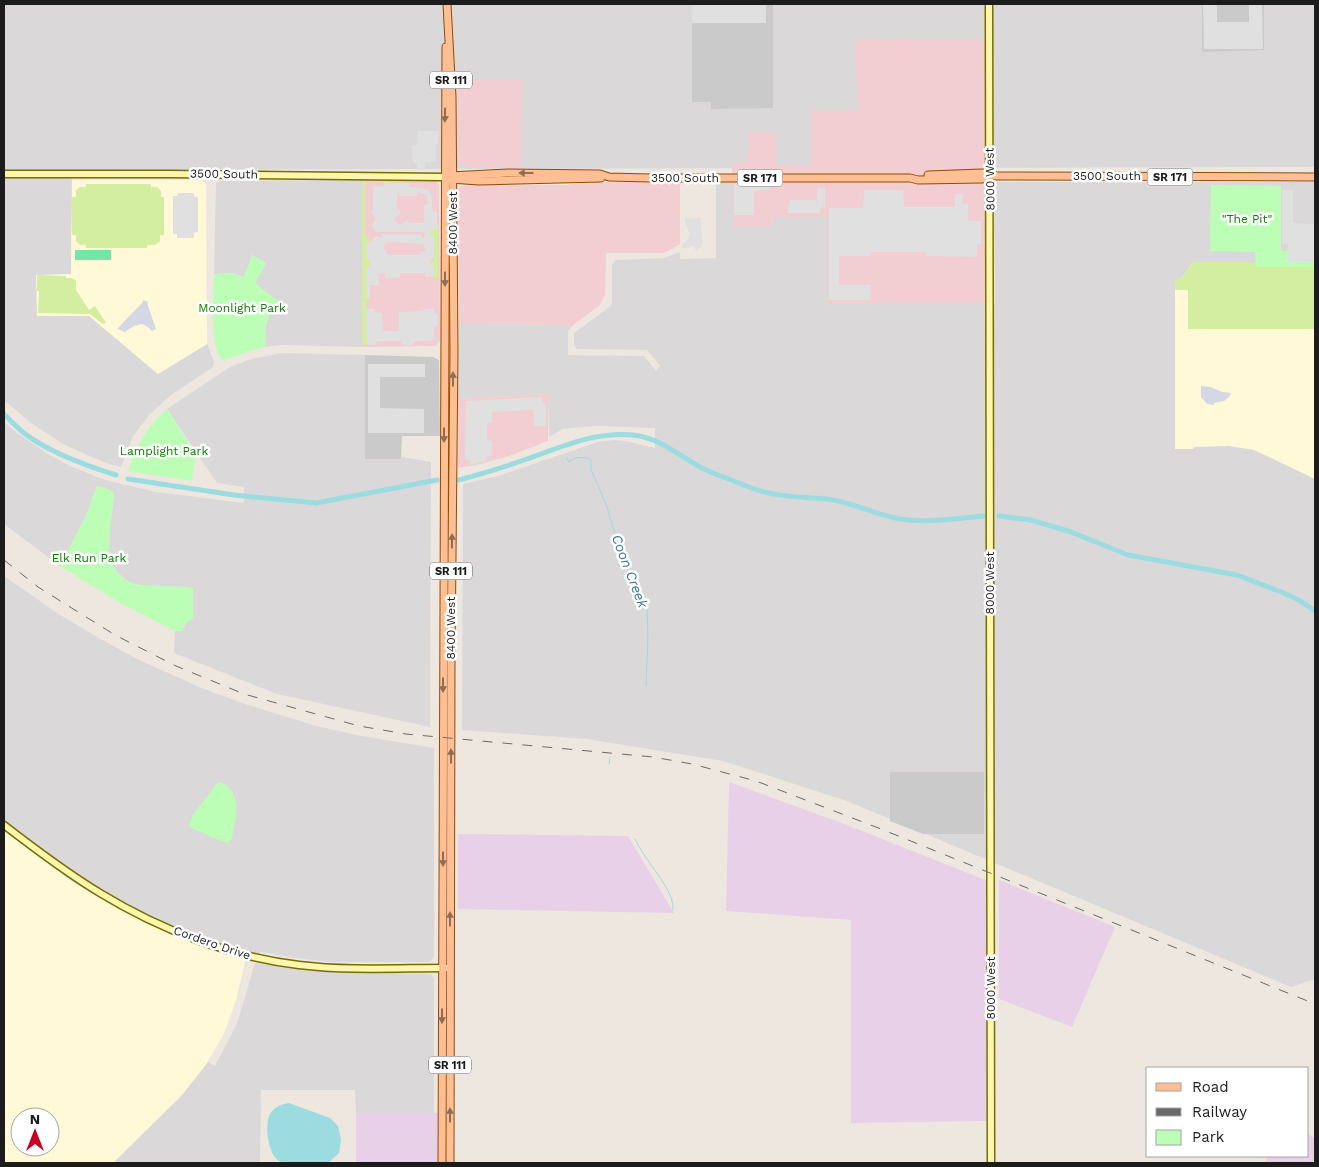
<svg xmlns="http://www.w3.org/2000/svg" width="1319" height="1167" font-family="'Work Sans',sans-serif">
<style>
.residential{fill:#dad8d9}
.commercial{fill:#f2cdd1}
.industrial{fill:#e8d1e8}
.education{fill:#fff9d8;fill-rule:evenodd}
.religious{fill:#cacaca}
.grass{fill:#d3eea0}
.park{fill:#bdfeb7}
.pitch{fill:#75e6a8}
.parking{fill:#e0e0e0;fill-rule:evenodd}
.plaza{fill:#d4d7e4}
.water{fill:#9cdce1}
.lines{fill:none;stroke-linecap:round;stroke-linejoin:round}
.stream{stroke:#9cdce1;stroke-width:1}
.canal{stroke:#9cdce1;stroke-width:5}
.secondary-casing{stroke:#756f00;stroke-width:9}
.primary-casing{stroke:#934a00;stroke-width:9}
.secondary{stroke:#fff6ad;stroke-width:6}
.primary{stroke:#ffbf94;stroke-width:7}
.rail{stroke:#6a6a6a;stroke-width:1;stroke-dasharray:10 10;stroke-linecap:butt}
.oneway{fill:#8e6e58}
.labels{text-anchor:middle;stroke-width:5;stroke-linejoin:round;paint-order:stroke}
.shield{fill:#fff;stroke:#606060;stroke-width:1}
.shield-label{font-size:11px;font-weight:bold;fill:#1c1c1c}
.street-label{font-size:12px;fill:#1c1c1c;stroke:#fff}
.park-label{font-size:12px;fill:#0c8201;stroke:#fff}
.water-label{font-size:14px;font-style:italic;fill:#397a9b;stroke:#fff}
</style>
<rect width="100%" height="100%" fill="#eee7e0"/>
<g class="residential">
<path d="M4,4H1315V167L4,170Z"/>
<path d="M4,178H70L72,180L71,275L37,316H89L158,374L207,344L214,362L213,367L171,395L150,414L133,436L121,467L106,463L65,445L31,423L4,400Z"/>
<path d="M362,180V347L282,345L264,347L266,343L265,330L268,317L273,307L255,283L266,263L252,255L244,277L231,273L214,274L216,183L220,181Z"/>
<path d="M716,182H734V226H772L773,217H828L829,303H995L994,187L997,182H1315V979L1291,987L847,801L723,761L587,739L462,730L463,484L498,476L598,442L614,440L626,441L655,448V428L598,426L582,427L563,429L549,437L548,394L458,399L459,324L573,325L568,331V355L644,356L656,371L660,366L647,350L577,349L574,345V333L611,306L612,301V265L616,260L664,258L680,252V259L716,258Z"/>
<path d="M282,353L365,355V459H401L402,457L431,462L430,727L277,694L174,653L175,631H182L186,623L148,586L133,584L126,580L117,572L112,564L109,550L110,524L114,495L110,490L97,486L85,518L60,566L4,524V422L17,433L51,456L70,466L105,480L156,492L244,503V487L217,483L167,409L230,367L251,359Z"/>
<path d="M4,576L57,613L97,637L139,660L204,689L248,705L316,726L362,736L434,748V956L432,960L428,962H331L296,958L261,952L246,963L242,958L168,933L109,903L73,882L4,831Z"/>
<path d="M255,963H259L316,971L431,974L434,979V1113H356L355,1090H261L260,1163H113L182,1095L208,1062L215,1066L237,1024Z"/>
</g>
<g class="commercial">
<path d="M855,39L986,40L985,303H828V217H773L772,226H734L732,163L747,164L749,132L776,133V165H811V111H858Z"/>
<path d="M456,80H522L521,167H465L459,164Z"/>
<path d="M362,180H435L439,185L440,340L436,346L362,347Z"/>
<path d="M587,182H680V244L668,251L662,253H606L605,295L599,306L573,325L459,324L458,191L459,187L465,185H565Z"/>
<path d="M548,394V441L509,456L481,464L458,468V399Z"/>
</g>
<g class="industrial">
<path d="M729,782L847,825L988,881L987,1121L851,1123V920L726,911Z"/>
<path d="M458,834L628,836L674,913L458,909Z"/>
<path d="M999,880L1115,927L1072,1027L999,999Z"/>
<rect x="356" y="1113" width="82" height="50"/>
<path d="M1308,1134L1315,1138V1163H1264L1269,1156H1308Z"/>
</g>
<g class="education">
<path d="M72,180H200L206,184L207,344L158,374L89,316H37L36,275L71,274Z"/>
<path d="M1193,262H1256V267H1315V479L1254,450L1229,446L1194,447L1193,449H1175V279H1181Z"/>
<path d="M4,831L73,882L109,903L168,933L242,958L245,962L236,1000L224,1034L205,1066L182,1095L113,1163H7L4,1160ZM20,1117H50V1147H20Z"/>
</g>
<g class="religious">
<path d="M692,4H773V108L711,109V102H692Z"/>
<path d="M1202,4H1264V50L1202,52Z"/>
<path d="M365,355L433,357L439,360L440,436H402L401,459H365Z"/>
<path d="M890,772H984V834H923L890,821Z"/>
</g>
<g class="grass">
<path d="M362,182H365V234L370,242L366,244V260L370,261V267H366V298L370,299L365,301L370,302L366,304V339L368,345H362V301L364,300L362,299Z"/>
<path d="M86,184H151V187H157L161,191V197H164V235H160V241L155,245H147V248H86V245H80L76,241V235H72L71,197H76V190L80,187H86Z"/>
<path d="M430,229H438V279L431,278L434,276V265L430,263L433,261L434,257L433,236L430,237Z"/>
<path d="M1193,262H1256V267H1315V329H1188V290H1175V279H1181Z"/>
<path d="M37,275L66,276V278H72L76,281V290L89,310L95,306L106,323L103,324L90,314L38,313L39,291H37Z"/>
</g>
<g class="park">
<path d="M1211,185L1281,186V250L1288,251V262H1315V267H1256L1255,252L1210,251Z"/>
<path d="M252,255L266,263L255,283L278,301C271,309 266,319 265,331C265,337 267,342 264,347L223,360C208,348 214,293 214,274L231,273L244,277Z"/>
<path d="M167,409L196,454L192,481L128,471C136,446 147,426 167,409Z"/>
<path d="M97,486L110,490L114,493C113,525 94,575 139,585L189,587L193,589V618L184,625L182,631H175L120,603L60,566L85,518Z"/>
<path d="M220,782C244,792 236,821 231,840L227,843L191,828L189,825L193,815L217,783Z"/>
</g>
<rect class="pitch" x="75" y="250" width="36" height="10"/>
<g class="parking">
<rect x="692" y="4" width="74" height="19"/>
<path d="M1203,4H1217V22H1249V4H1262L1263,49H1204Z"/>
<path d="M418,131H438V144H436L435,161L425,163V170H417V163H413L412,146L417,145Z"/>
<path d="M384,182H390L391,187V183H409V187L424,188L431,193L433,211L437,212V222L433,223H438V229L430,230L431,237L434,236V258L430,260V263L431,265H434V276L425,277V273H400V278H385V272L381,274L375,272L379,274V285H370V298H366V267H370V261L366,260V244L370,243L374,237H382L381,234H420L423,238L425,236L424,229V232H376L375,229L372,228V223L375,222V216L372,215V210L377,209H373V186H383ZM398,192L399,196H417L418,192L426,195L428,204L424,205V222L427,223H410L407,220L401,225H399L394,219L401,213L396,207ZM388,242L424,244L425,251L420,252V255H388L384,248L385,245Z"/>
<path d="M734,184H770V190L754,191V215H734Z"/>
<path d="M817,188H825V207L821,208L820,213H787L790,200H816L817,204Z"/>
<path d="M864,190H903L904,207H955V194H963V204H968V221H981V244L977,245V257L926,256V252H870V256H839V285H871L870,300H829V208H863Z"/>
<path d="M1282,190H1293V223L1315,224V262H1288V244H1282Z"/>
<path d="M178,193H194V197H198V232L194,233V238H177V234H173V196H177Z"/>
<path d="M685,218H700L703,243L700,248L696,251L694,246L683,249L682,244L688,240L690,234L685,224Z"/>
<path d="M366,308L375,309V312L382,313L383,331H399V312L422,311L424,309L434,308V313L438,315V325L434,327V339L431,341H414L413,345H402L400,341H377L376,345H368L366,339Z"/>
<path d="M368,364H425V377H380V408L424,409V433H368Z"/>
<path d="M541,397L542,403H546V426H534L533,410L492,412V423H487V440L492,441V456H487L488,460L470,465L469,460H465L466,401Z"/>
</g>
<g class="plaza">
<path d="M143,300L149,302L147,303L156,329L152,331L148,327L142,324L134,326L125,332L117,329L143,302Z"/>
<path d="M1201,386L1211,387L1222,392L1231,393L1230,396L1224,401L1214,403V405L1207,404L1201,397Z"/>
</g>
<path class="water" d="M289,1103L330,1118L338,1126L341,1139L339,1153L328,1163C318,1163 289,1166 281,1162C268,1157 264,1125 270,1114C274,1107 282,1104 289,1103Z"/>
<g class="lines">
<g class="stream">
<path d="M567,458L569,462C576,456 582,457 591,459V470L606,504L621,553L632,580L647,606L648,639L646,686"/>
<path d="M609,764L610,757"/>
<path d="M635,839C638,844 640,849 643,853C652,868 675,893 673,910"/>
</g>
<g class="canal">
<path d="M4,414C10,420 16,427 24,433C48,452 87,466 116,475"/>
<path d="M128,479L234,495L316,503L437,480"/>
<path d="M459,480C481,474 502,468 524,460C559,448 595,431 633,435C661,438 680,457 704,469C717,475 732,480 746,486C777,498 796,496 827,499C852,502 875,515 900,519C927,523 956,519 983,516"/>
<path d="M999,516L1031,520L1071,532L1128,555L1237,575L1281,592L1299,600L1315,611"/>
</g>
<defs>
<g id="secondary">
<path d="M989,4L991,1163"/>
<path d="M4,174H170L444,177"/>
<path d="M4,825C35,849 67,873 100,893C159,929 230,957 299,965C348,971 398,968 447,968"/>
</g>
<g id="primary">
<path d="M447,4L452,97L454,352L451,658L450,1163"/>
<path d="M928,175L982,173L997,176L1315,177"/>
<path d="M449,176L508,173L600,174L609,177L650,178H910L918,180L982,179L990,176"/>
<path d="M450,179L479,181L601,178"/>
<path d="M442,1163L446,47"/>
</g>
</defs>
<use href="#secondary" class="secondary-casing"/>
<use href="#primary" class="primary-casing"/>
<use href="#secondary" class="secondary"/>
<use href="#primary" class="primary"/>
<path class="rail" d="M4,560L38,587L115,635L176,666L244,694L359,726L406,734L653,757L692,764L756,781L881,829L1315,1004"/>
</g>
<defs><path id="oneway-solid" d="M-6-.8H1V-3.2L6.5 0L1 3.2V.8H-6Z" transform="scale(1.25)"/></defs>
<g class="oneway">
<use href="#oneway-solid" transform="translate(445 115) rotate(91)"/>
<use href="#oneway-solid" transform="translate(526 173) rotate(-180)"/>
<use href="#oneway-solid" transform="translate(445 279) rotate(90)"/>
<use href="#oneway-solid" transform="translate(453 379) rotate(-90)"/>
<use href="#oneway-solid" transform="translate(444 435) rotate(90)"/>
<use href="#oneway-solid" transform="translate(452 541) rotate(-89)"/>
<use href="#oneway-solid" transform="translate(443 685) rotate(90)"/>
<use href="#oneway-solid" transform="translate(451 756) rotate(-90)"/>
<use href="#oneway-solid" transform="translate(443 859) rotate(90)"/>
<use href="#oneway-solid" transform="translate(450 919) rotate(-90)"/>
<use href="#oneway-solid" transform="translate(442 1016) rotate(90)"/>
<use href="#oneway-solid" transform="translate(450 1115) rotate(-90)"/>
</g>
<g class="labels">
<g class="shield">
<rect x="430" y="71.5" width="42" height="17" rx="4"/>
<rect x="1147.5" y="168.5" width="45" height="17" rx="4"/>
<rect x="737.5" y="169.5" width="45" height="17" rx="4"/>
<rect x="430" y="562.5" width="42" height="17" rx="4"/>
<rect x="429" y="1056.5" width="42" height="17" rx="4"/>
</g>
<g class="shield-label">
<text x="451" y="84">SR 111</text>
<text x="1170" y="181">SR 171</text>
<text x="760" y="182">SR 171</text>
<text x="451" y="575">SR 111</text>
<text x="450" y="1069">SR 111</text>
</g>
<g class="street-label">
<text transform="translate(224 174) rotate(1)" y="4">3500 South</text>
<text x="1107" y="180">3500 South</text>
<text x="685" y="182">3500 South</text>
<text transform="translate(990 179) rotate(-91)" y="4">8000 West</text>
<text transform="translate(453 223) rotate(-90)" y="4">8400 West</text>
<text transform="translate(990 583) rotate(-90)" y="4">8000 West</text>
<text transform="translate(451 628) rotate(-90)" y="4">8400 West</text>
<text transform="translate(212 943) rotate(19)" y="4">Cordero Drive</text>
<text transform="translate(991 988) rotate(-90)" y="4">8000 West</text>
</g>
<g class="park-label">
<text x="1247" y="223">"The Pit"</text>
<text x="242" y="312">Moonlight Park</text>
<text x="164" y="455">Lamplight Park</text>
<text x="89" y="562">Elk Run Park</text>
</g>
<g class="water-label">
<text transform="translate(630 571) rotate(69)" y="5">Coon Creek</text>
</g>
</g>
<rect width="1319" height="1167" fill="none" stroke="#1c1c1c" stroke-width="10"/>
<rect x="1146" y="1067" width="162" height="90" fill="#ffffff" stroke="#a4a4a4"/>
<rect x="1156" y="1083" width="25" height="8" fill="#ffbf94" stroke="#a4a4a4"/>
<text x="1192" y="1092" font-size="15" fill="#1c1c1c">Road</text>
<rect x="1156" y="1108" width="25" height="8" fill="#6a6a6a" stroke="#a4a4a4"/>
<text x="1192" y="1117" font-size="15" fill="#1c1c1c">Railway</text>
<rect x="1156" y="1130" width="25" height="15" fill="#bdfeb7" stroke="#a4a4a4"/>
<text x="1192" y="1142" font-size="15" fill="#1c1c1c">Park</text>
<g transform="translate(35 1132)"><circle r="24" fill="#ffffff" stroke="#a4a4a4"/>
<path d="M0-4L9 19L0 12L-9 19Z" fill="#c70021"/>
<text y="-8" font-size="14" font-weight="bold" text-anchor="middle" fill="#1c1c1c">N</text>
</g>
</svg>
